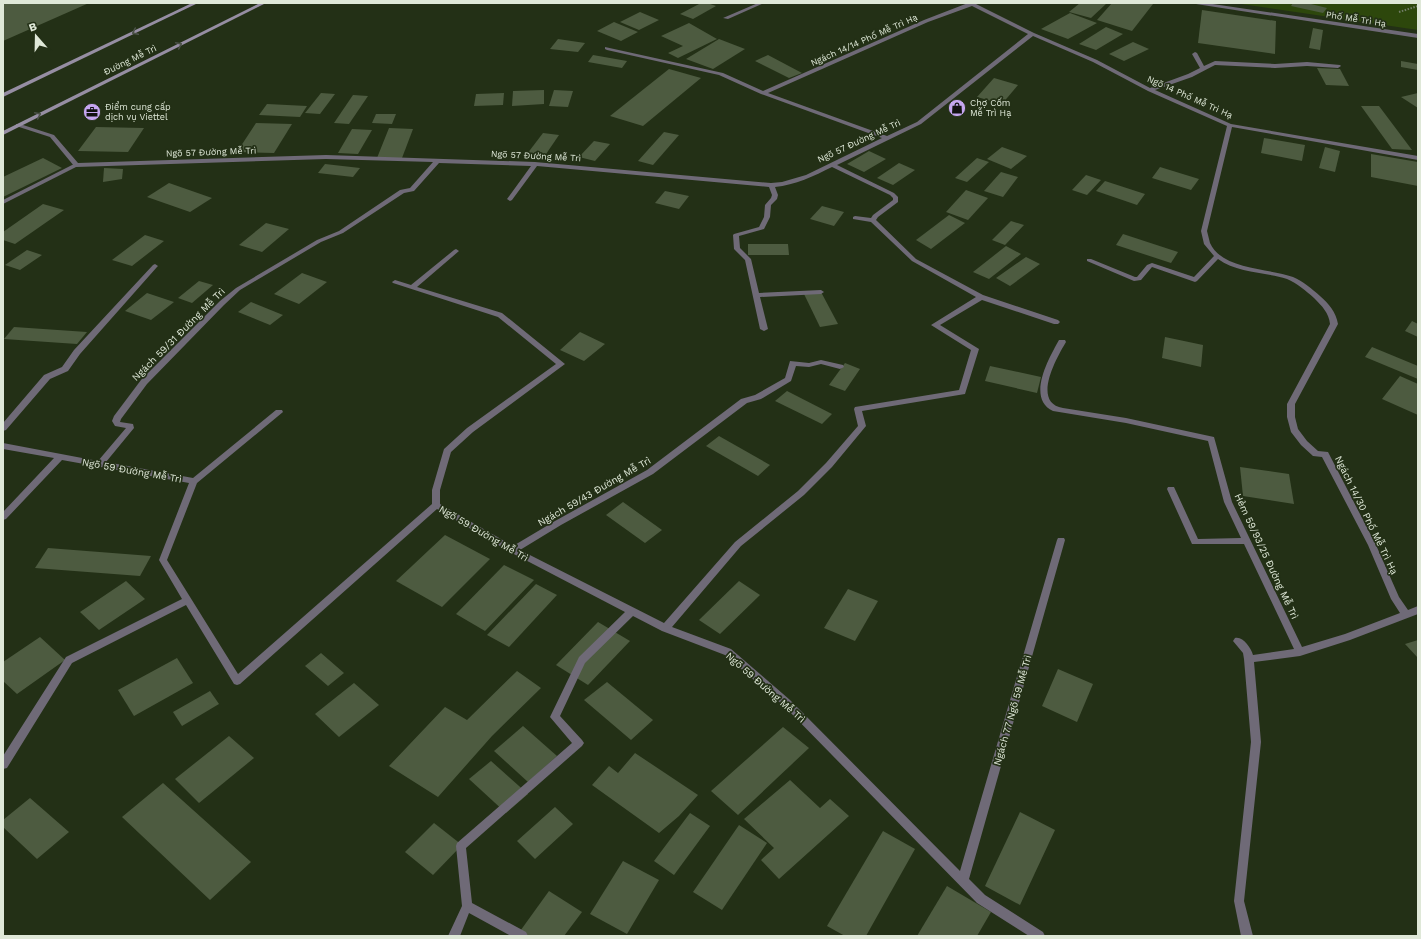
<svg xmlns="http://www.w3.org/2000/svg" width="1421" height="939" font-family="'Work Sans',sans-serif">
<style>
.green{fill:#2d470c}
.building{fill:#4d5b40}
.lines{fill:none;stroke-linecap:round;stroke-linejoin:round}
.path{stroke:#737f69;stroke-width:2;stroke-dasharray:1.5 1.5;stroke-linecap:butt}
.lane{fill:#6f6a77;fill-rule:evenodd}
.street{fill:#6f6a77;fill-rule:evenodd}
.secondary{fill:#968ea3;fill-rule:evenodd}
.oneway{stroke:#4b5147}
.labels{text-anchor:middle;stroke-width:3.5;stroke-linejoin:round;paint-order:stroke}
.far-street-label{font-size:9px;fill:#dfe8d8;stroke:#233016}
.far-poi-label{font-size:9px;fill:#dfe8d8;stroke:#233016;text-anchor:start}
.street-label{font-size:10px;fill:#dfe8d8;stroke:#233016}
</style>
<rect width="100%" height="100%" fill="#233016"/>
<path class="green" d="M1234,3H1418V30Z"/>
<g class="building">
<path d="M3,3H89L3,41Z"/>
<path d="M701,3H707L716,6L693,19L680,14Z"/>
<path d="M1080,3H1107L1091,18L1069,12Z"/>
<path d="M1112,3H1147L1153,4L1132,31L1097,20Z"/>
<path d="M1293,3H1307L1327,8L1323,13L1291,6Z"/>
<path d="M1202,10L1276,21L1275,54L1198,43Z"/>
<path d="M640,12L659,20L639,30L620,22Z"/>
<path d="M1070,13L1097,23L1068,39L1041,29Z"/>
<path d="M614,22L638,32L621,41L597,31Z"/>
<path d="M689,23L717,39L678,58L668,53L683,46L661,36Z"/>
<path d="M1106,27L1123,34L1096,50L1079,44Z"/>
<path d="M1313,28L1323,30L1320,50L1309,48Z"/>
<path d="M558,39L585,43L578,52L550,49Z"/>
<path d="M719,39L745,49L713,69L686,59Z"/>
<path d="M1133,42L1149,49L1124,61L1109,54Z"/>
<path d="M593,55L627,61L622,68L588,62Z"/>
<path d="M768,55L802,73L789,78L755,61Z"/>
<path d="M1401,61L1418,64V70L1401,67Z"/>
<path d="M1317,68L1340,69L1349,86L1326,85Z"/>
<path d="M669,69L701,78L643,126L610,116Z"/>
<path d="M994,78L1018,85L1002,104L977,97Z"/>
<path d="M544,90V104L512,106L513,91Z"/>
<path d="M554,90L573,91L568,107L549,106Z"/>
<path d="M321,93L335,94L320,114L305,113Z"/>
<path d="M504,93L503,105L474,106L476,94Z"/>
<path d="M1418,93V108L1401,97Z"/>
<path d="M353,95L368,96L349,124L334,123Z"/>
<path d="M267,104L307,106L300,117L259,115Z"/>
<path d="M1361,106H1379L1412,150L1392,149Z"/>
<path d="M376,114H396L392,124L372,123Z"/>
<path d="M256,123L292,124L274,153L237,152Z"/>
<path d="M96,127L144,128L128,152L78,151Z"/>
<path d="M389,128L413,129L402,158H377Z"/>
<path d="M352,129L372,130L358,154L338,153Z"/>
<path d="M664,132L679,135L653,165L638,161Z"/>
<path d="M543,133L559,135L544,157L527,154Z"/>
<path d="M1264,138L1305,145L1302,161L1261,153Z"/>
<path d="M594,141L610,144L595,161L579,157Z"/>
<path d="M1002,147L1027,156L1011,169L987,159Z"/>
<path d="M1325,147L1340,151L1335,172L1319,168Z"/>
<path d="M869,151L886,159L864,172L847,164Z"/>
<path d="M1371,154L1418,162V186L1371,177Z"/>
<path d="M43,158L62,168L3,197V177Z"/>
<path d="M977,158L989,162L967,182L955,178Z"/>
<path d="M899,163L915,170L893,185L877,178Z"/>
<path d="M325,164L360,168L353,177L318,173Z"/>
<path d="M1160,167L1199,179L1191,190L1152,178Z"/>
<path d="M104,168L123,169L122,179L103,182Z"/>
<path d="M1001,172L1018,177L1003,197L984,191Z"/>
<path d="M1086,175L1101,180L1087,195L1072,190Z"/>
<path d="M1105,181L1145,194L1137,205L1096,191Z"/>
<path d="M169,183L212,198L190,212L147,197Z"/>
<path d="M966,190L988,198L968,220L946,212Z"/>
<path d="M665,191L689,196L679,209L655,203Z"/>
<path d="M43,204L64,210L15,244L3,240V232Z"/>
<path d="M822,206L844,212L834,226L810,219Z"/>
<path d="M949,215L965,223L931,249L916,240Z"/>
<path d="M1011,221L1024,225L1005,245L992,240Z"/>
<path d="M266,223L289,229L262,252L239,245Z"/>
<path d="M1123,234L1178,252L1171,263L1116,245Z"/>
<path d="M145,235L164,241L132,266L112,260Z"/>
<path d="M748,244H788L789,255H748Z"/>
<path d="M1006,246L1021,254L989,279L973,272Z"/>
<path d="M27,250L42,255L20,270L5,265Z"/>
<path d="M1026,257L1040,264L1010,286L996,278Z"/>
<path d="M302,273L327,282L299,304L274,294Z"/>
<path d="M199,281L213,285L192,303L178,298Z"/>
<path d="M821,292L838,324L820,327L804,294Z"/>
<path d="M147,293L174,302L151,320L125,311Z"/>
<path d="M251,302L283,315L270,325L238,312Z"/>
<path d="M1412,321L1418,324V337L1405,331Z"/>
<path d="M14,327L87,332L77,344L4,339Z"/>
<path d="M580,332L605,344L584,361L560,350Z"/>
<path d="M1165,337L1203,345L1201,367L1162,358Z"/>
<path d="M1372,347L1418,366V379L1365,357Z"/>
<path d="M845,363L860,369L845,391L829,385Z"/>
<path d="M990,366L1041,377L1037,393L985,381Z"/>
<path d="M1400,376L1418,384V415L1382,399Z"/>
<path d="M787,391L832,414L822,424L775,401Z"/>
<path d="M719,436L770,465L758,476L706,446Z"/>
<path d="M1240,467L1289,474L1294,504L1243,496Z"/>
<path d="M623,502L662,530L645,543L606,515Z"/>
<path d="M445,535L490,559L442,607L396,581Z"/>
<path d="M48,548L151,556L140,576L35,568Z"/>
<path d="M504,565L534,580L485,631L456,614Z"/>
<path d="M126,581L145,599L99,630L80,612Z"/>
<path d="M739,581L760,595L720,634L699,620Z"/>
<path d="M536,584L557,595L509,647L487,635Z"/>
<path d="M848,589L878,601L855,641L824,628Z"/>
<path d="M598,622L630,641L588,685L556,665Z"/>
<path d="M40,637L65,660L17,694L3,681V662Z"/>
<path d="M1418,640V658L1405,644Z"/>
<path d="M321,653L344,673L328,686L305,666Z"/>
<path d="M177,658L193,683L134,716L118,690Z"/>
<path d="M1058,669L1093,684L1077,722L1042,706Z"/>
<path d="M517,671L541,688L492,736L438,797L389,766L445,707L467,720Z"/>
<path d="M607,682L653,720L631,740L584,700Z"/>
<path d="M354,683L379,705L339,737L315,714Z"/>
<path d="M210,691L219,704L182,726L173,712Z"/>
<path d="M523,726L557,756L528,782L494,751Z"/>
<path d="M783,727L809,748L738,815L711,791Z"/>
<path d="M229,736L254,758L199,803L175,779Z"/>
<path d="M635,753L698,795L679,816L659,833L592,785L609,766L618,773Z"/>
<path d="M491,761L528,794L506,813L469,779Z"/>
<path d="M790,780L820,808L830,799L849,816L779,879L761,860L774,848L744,819Z"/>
<path d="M163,783L251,862L210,900L122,817Z"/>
<path d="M30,798L69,832L37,859L3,827V820Z"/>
<path d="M555,807L573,824L535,859L517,841Z"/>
<path d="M1020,812L1055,830L1020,905L985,886Z"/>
<path d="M690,813L710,826L674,875L654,861Z"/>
<path d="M434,823L462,845L433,875L405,852Z"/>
<path d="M739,825L767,843L722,910L693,892Z"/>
<path d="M883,831L915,849L866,936H845L827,926Z"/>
<path d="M623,861L659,880L627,934L590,914Z"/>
<path d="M947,886L991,912L977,936H917Z"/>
<path d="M549,891L582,912L564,936H521L518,934Z"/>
</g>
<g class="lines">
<path class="path" d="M1399,12L1418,6"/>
<g class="lane">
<path d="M758,3H764L728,19L723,18Z"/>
<path d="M968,3H974L1034,33L1097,60L1150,88L1188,74L1200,68L1192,54L1195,52L1197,53L1204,66L1215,61L1275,64L1307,62L1340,65L1341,66L1338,68L1307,66L1275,68L1215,65L1192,77L1155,90L1231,124L1418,156V160L1232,127L1207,231C1208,235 1209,239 1210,243C1222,270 1269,268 1293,277C1303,281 1312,289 1320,296C1329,304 1336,312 1338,324L1295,404V417L1298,429L1307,441L1318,451L1328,452L1376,545L1399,597L1408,610L1418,606V614L1350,640L1300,656L1254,662L1261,742L1244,901L1253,936H1241L1234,901L1251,742L1244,659L1243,653L1233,641L1235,638C1243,636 1251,648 1253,655L1294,649L1244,544H1192L1167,489L1168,487H1174L1198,539L1241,538L1224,502L1208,441L1126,423L1053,411C1026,398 1049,358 1059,340H1065L1066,342C1057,357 1031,403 1063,408L1126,418L1214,437L1232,502L1302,647L1345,634L1400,613L1391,599L1368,545L1322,457L1313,456L1301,445L1291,432L1287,417V404L1330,324C1329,313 1322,306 1314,298C1306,291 1297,283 1287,279C1265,272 1237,273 1218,259L1197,281L1195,282L1152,267L1141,280L1134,281L1087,261V259H1091L1135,277H1137L1147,265L1152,263L1194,277L1214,256L1204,244L1201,231L1227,126L1148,91L1093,62L1033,36L921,124L837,165L894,193L898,197V202L878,217L876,220L916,259L983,295L1058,320L1060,322L1058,324H1054L982,300L940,325L979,349L965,394L862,411L866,426L832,467L804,495L741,546L672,627L731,649L790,700L960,871L1057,540L1058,538H1064L1065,540L969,879L985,895L1043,932L1045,936H1029L977,903L784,706L725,655L662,631L633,616L585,663L560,716L582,740L584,743L582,746L466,848L472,903L526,932L528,936H511L469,913L460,936H448L462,906L456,846L457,843L572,743L550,717L579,657L625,612L510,552L437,509L240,684L237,685L234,684L186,605L72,663L7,768L3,769V756L66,657L182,599L159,560L189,483L62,460L6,519L3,520V512L54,458L3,449V443L98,461L126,428L115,426L112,421L114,416L141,380L220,301L236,288L317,240L339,231L400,190L410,188L433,162L326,159L76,167L74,166L50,137L16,126V124H20L54,135L78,163L326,155L535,162L771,183L782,182L806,175L882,138L761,94L719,75L607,50L605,49V47L723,73L763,91L924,20ZM972,6L1028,34L917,122L887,136L768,93L928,22ZM439,163L531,166L507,199L510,201L512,200L537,166L769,187L772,195L771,198L765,205L764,217L759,227L734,234L733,235L734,249L745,260L760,329L764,331L768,329L760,297L821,294L824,292L821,290L759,293L751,259L740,248L739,236L764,229L770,217L771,205L777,199L778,195L775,187C795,185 814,176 832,167L890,195L893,198V200L873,215L871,218L855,216L853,217V219L871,222L912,261L976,297L931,325L971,350L959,390L855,407L854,409L858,426L826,463L798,491L735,542L664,623L520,550L561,525L653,474L747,403L761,399L791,381L796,366L809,367L821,364L840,369L844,367L843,365L821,360L809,363L790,361L785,378L755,395L741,399L647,470L555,521L513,546L440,504V490L451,452L473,432L565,364L502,313L417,287L459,251L456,249L454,250L411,285L395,280L392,282L393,283L498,317L556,364L467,428L444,449L432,490V504L238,674L167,560L197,483L283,412L282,410H276L193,478L106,462L134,428L133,424L120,422L121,419L147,384L224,305L240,290L321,242L343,233L404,193L414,191Z"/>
<path d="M155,264L158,266L157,267L80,354L68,371L50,379L6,430L3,431V423L44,375L62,367L74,350L153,265Z"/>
</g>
<g class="street">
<path d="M1194,3H1206L1418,34V38L1196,4Z"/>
<path d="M76,163L78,164V166L3,204V200Z"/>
</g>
<g class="secondary">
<path d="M192,3H198L3,97V93Z"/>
<path d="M260,3H266L3,135V131Z"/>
</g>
</g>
<defs><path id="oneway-chevron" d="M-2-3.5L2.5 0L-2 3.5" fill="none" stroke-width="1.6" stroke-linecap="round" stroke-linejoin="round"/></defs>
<g class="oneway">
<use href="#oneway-chevron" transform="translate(135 32) rotate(154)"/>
<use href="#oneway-chevron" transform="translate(179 45) rotate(-26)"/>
<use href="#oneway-chevron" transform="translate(38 115) rotate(-26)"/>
</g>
<defs>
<symbol id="shop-disc" viewBox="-11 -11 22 22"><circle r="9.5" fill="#c5a6f0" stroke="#233016"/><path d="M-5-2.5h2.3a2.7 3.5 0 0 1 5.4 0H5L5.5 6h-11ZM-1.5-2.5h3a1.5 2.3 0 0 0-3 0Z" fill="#111"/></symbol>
<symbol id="office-disc" viewBox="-11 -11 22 22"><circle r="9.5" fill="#c5a6f0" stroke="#233016"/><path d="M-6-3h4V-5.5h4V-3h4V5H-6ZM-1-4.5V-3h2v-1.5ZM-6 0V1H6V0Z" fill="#111"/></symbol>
</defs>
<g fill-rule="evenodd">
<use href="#shop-disc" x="947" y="98" width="20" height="20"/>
<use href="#office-disc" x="82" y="102" width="20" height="20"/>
</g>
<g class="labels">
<g class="far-street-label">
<text transform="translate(1356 19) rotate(9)" y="3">Phố Mễ Trì Hạ</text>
<text transform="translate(864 40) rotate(-24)" y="3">Ngách 14/14 Phố Mễ Trì Hạ</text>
<text transform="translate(130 60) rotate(-26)" y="3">Đường Mễ Trì</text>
<text transform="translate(1190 97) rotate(24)" y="3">Ngõ 14 Phố Mễ Trì Hạ</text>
<text transform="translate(859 141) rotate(-25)" y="3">Ngõ 57 Đường Mễ Trì</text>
<text transform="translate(211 152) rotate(-2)" y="3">Ngõ 57 Đường Mễ Trì</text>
<text transform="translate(536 156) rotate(3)" y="3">Ngõ 57 Đường Mễ Trì</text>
</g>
<g class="far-poi-label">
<text x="970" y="106">Chợ Cốm<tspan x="970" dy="10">Mễ Trì Hạ</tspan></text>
<text x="105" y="110">Điểm cung cấp<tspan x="105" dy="10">dịch vụ Viettel</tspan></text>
</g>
<g class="street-label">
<text transform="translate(178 334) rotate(-45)" y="4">Ngách 59/31 Đường Mễ Trì</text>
<text transform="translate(132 470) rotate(10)" y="4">Ngõ 59 Đường Mễ Trì</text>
<text transform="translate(594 491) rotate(-30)" y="4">Ngách 59/43 Đường Mễ Trì</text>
<text transform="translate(1367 515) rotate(64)" y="4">Ngách 14/30 Phố Mễ Trì Hạ</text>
<text transform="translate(484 533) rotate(30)" y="4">Ngõ 59 Đường Mễ Trì</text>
<text transform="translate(1267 556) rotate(65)" y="4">Hẻm 59/93/25 Đường Mễ Trì</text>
<text transform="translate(766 687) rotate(41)" y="4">Ngõ 59 Đường Mễ Trì</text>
<text transform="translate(1012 710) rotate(-74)" y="4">Ngách 77 Ngõ 59 Mễ Trì</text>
</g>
</g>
<rect width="1421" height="939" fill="none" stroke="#dfe8d8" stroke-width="8"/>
<g transform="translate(36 36) rotate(340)" stroke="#233016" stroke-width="3" paint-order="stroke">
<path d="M0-3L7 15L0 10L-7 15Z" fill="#dfe8d8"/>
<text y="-6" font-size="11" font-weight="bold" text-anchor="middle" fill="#dfe8d8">B</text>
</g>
</svg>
